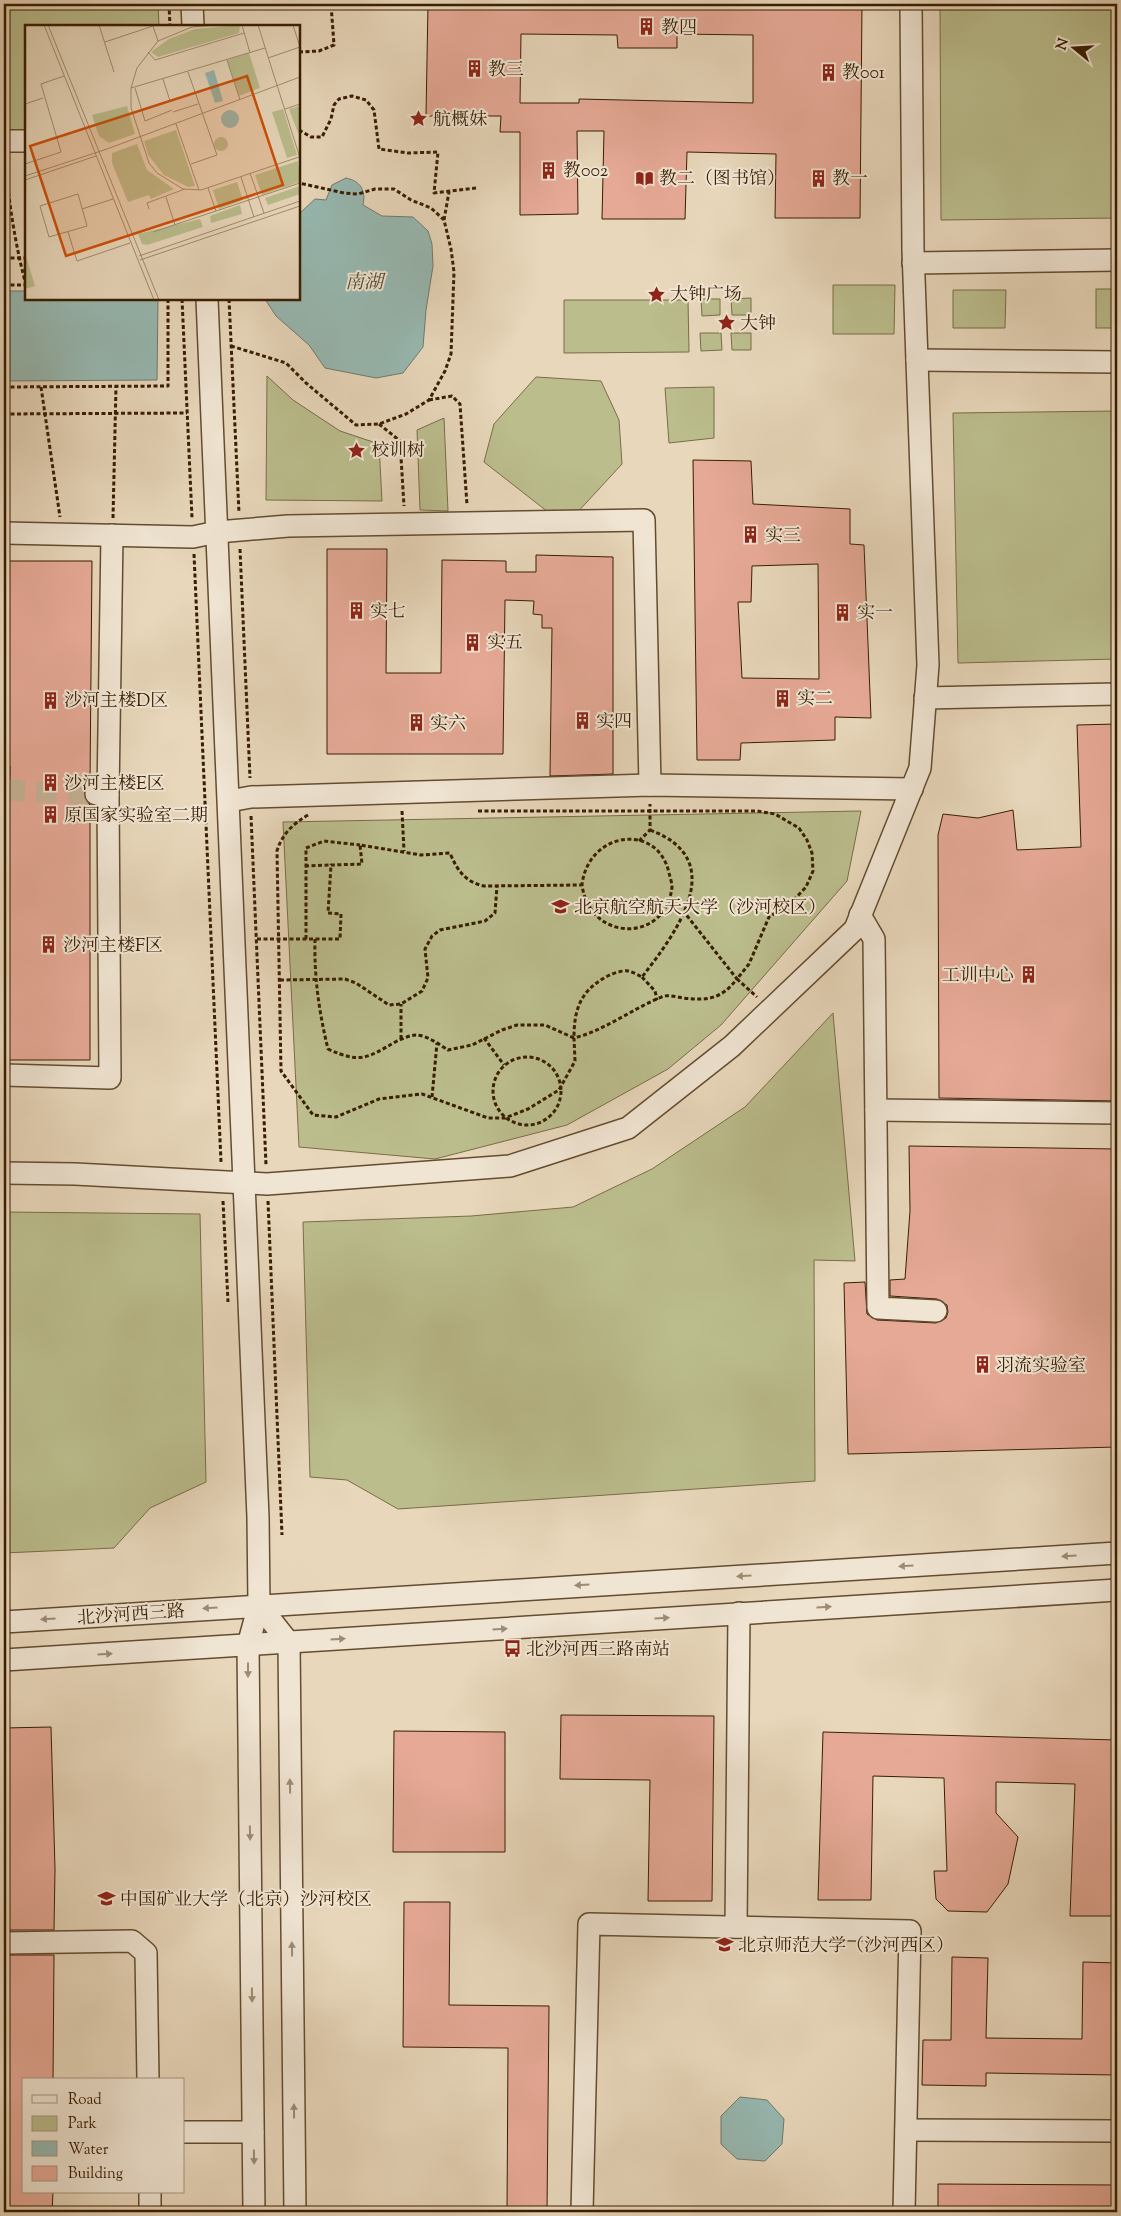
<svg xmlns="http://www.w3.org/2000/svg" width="1121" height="2216" font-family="'Sorts Mill Goudy','Noto Serif SC',serif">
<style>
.green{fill:#bbbd8d;stroke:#7a6d46}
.water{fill:#97b9b2;stroke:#717b6b}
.building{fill:#e6a996;stroke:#381d00;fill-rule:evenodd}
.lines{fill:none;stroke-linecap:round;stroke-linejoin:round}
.minor-tunnel{stroke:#c5b296;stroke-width:21;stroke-dasharray:21 11;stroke-linecap:butt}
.minor-casing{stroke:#644c2f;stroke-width:24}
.path{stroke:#381d00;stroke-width:3;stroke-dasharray:4 2.5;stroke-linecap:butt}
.minor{stroke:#f0e5d3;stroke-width:21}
.oneway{fill:#9d8b74}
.labels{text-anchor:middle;stroke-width:4;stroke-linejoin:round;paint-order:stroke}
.poi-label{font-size:18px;fill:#381d00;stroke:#f0e5d3;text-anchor:start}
.street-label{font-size:18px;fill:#381d00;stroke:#f0e5d3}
.water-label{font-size:19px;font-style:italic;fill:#544c35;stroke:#f0e5d3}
.inset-road{fill:none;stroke:#a28d70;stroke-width:1}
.view{fill:#ce500a;fill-opacity:0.15;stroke:#ce500a;stroke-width:2.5}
.inset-edge{fill:none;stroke:#381d00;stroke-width:2.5}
</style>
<rect width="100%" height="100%" fill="#e8d7bb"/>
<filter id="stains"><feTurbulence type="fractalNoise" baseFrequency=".004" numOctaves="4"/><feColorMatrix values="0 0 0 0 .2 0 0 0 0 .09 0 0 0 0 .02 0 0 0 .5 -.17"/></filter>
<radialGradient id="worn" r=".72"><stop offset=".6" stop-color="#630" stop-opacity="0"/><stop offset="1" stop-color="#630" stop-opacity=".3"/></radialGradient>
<g class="green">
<path d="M4,4H158L159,26H26V136H4Z"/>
<path d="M940,4H1117V218L941,220Z"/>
<path d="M833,285H895L894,334H833Z"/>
<rect x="1096" y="289" width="21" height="39"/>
<path d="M953,290H1006L1005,328H953Z"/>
<path d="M751,298V315H732L731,299Z"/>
<path d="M701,299H720V315L702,316Z"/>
<path d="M564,300H688L689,352L564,353Z"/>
<path d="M700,333H721L722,350L701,351Z"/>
<path d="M731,333H751V350H732Z"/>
<path d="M267,376L293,400L340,431L379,444L382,501L266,500Z"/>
<path d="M536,377L601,381L619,420L622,464L574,516L548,512L484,462L494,424Z"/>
<path d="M714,387V438L669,443L665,388Z"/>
<path d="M1117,411V659L958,663L953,413Z"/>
<path d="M444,418L448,511L420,510L417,430Z"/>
<path d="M861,811L847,881L721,1025L668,1069L567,1125L435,1159L299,1147L283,822Z"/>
<path d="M833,1013L855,1261L814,1260L815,1481L398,1509L347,1480L310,1477L303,1222L471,1216L573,1207L652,1169L745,1107Z"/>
<path d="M4,1212L200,1214L206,1482L150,1508L114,1548L4,1553Z"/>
</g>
<g class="water">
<path d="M346,178C361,181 366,191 363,205L382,216L413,217L428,231L432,244L433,266L426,310L423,347L403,373L376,378L325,368L309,345L276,316L265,299H299V214L315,199L326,200L332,185Z"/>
<path d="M4,291H26V299H158L157,380L4,381Z"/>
<path d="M740,2097L767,2100L784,2119L782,2144L765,2161L737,2159L721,2144V2116Z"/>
</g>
<g class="building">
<path d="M428,4H862L860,218H775L776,154L687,152L685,219H602L604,131H577L578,214L520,215V132H500L501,116H426ZM521,34L617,35L618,48H677V34L753,35V103L579,99V103H520Z"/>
<path d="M693,460L751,461L753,504L850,509V544L864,545L871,718L835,717V740L741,743L740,760H697ZM818,564L819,679L742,678L738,602H751L752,566Z"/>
<path d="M327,549H387L386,673H441L442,560L506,561V572H536V555L613,557V774L550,776L552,628H542V615L533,614L534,601L505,600L503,754H327Z"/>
<path d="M4,561H92L90,783L86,787L84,793L85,800L90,805V1060H4V829H9L10,766H4Z"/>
<path d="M1117,724V1101L939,1098L938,835L943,814L978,818L1013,810L1017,850L1081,847L1077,725Z"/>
<path d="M909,1146L1117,1149V1447L848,1454L844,1283L865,1282L867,1314L877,1320L936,1323L946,1318L948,1312L947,1305L937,1299L890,1296V1280L905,1279L910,1211Z"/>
<path d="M561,1715L714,1716L712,1901H648L650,1780L560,1779Z"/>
<path d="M51,1727L55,1869L54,1930H8V1870L4,1871V1728Z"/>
<path d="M394,1731L505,1732V1852H393Z"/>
<path d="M823,1732L1117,1740V1916H1070L1075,1784L996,1782V1813L1018,1837L1008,1884L987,1912L948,1911L936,1899L934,1871H947L944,1778L873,1776L871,1900H818Z"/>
<path d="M404,1902H450L449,2005L549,2006L547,2212H507L508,2048L403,2047Z"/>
<path d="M7,1955H54L53,2080H24V2192H53L52,2212H6Z"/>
<path d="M952,1957L988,1958L986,2038L1082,2039L1083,1962L1117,1963V2075L986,2073V2086L922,2085L923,2040H951Z"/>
<path d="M938,2184L1117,2185V2212H938Z"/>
</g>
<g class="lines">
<path class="minor-tunnel" d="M4,790L96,794"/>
<defs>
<g id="minor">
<path d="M192,4L193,26"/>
<path d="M4,141H26"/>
<path d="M913,263L1117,260"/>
<path d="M207,299L258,1517L259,1605L248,1645L254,2212"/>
<path d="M917,360L1117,362"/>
<path d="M4,533L193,537L217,532L288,526L644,520L650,785"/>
<path d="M925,698L1117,694"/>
<path d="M108,795L112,535"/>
<path d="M229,801L251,797L650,785L912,789"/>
<path d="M860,915L874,939L878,1308L936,1311"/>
<path d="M4,1075L110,1078L108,795L96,794"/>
<path d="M876,1110L1117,1113"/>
<path d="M4,1173L75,1174L267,1184L510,1166L628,1128L732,1046L855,929L920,768L928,665L913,250L911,4"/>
<path d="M259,1605L289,1643L295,2212"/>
<path d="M4,1622L1117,1553"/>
<path d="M4,1660L1117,1590"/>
<path d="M736,1927L739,1613"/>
<path d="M4,1943L132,1941L146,1953L148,2080"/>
<path d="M906,2130L1117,2131"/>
<path d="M184,2132H253"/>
<path d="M150,2192V2212"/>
<path d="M582,2212L589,1924L910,1931L904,2212"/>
</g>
</defs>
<use href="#minor" class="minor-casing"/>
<g class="path">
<path d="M169,4L170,26"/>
<path d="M299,52L319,51L334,45L331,4"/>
<path d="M299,130L311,137H322L331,119L334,105L339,99L352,96L366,100L374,110L379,149L408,153L438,152L434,193L476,188"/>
<path d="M5,160C9,203 15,244 26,285"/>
<path d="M444,220L449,192"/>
<path d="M4,258H26"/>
<path d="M4,285H26"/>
<path d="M182,299L192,518"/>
<path d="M229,299L239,513"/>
<path d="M231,346L286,363L306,383L356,425L379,424L406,414L429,400L445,371L451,354L454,272L451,249L444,220L431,208L411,200L394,189H375L358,194L344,193L299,183"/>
<path d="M4,387L168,386V299"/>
<path d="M41,387L60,517"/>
<path d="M429,400L452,396L460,404L467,505"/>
<path d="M4,414L187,413"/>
<path d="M379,424L400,441L404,506"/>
<path d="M113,518L116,386"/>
<path d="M240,549L250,778"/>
<path d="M194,554L221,1162"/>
<path d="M402,811L404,851"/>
<path d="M478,811H757L775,814L799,828L807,840L812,853L813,871L806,887L791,903L769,917L749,964L737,979L757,997"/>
<path d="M308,815C293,824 282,834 277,851L281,1071L313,1115L336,1117L379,1099L422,1094L488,1118H505L528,1109L559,1090L575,1061L574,1038C606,1030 633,1008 664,996C670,995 677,997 683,998C708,1001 721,999 737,979L684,912"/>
<path d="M251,816L266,1165"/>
<path d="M639,841L650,830V804"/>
<path d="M305,866L331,865"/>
<path d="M257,939H340L341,914L328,913L331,865L362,864L360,845L421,855L450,853C457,870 465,882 484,886L582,885C590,943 666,943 672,887C672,883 670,877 669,873C658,822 588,831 582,885"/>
<path d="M306,939V848L324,841L360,845"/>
<path d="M315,939C314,977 319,1012 328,1049C361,1064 367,1058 397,1041C402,1039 410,1035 416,1035C426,1035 439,1044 448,1050L472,1045L502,1030L517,1025H545L574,1038C574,1010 580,991 606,977C611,974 622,970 628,971C633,972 638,975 642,977C676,933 731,860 650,830"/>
<path d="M642,977L655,991L657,1000"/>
<path d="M280,980L345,979L356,983L389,1005L401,1004L422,991L428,978L425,949L432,936L440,930L485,921L495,913L497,886"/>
<path d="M484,1038L504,1065"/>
<path d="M401,1039V1004"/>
<circle cx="527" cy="1091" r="34"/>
<path d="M432,1097L437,1043"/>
<path d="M223,1201L228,1302"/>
<path d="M268,1201L282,1535"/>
</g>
<use href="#minor" class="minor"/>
</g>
<defs><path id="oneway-solid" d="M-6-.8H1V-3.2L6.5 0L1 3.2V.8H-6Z" transform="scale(1.25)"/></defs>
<g class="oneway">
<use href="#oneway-solid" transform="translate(1069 1556) rotate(177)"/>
<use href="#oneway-solid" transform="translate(906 1566) rotate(177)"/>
<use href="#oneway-solid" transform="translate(744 1576) rotate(177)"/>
<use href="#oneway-solid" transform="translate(582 1585) rotate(177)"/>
<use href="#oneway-solid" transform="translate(824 1607) rotate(-3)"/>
<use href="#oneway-solid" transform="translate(210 1608) rotate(176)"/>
<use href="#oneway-solid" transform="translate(662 1618) rotate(-4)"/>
<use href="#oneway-solid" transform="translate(48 1619) rotate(176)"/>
<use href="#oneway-solid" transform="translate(500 1629) rotate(-4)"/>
<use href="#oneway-solid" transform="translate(338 1639) rotate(-4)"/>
<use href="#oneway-solid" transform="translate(105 1654) rotate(-4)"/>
<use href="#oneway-solid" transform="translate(248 1670) rotate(90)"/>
<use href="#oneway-solid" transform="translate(290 1786) rotate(-91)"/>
<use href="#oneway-solid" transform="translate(250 1833) rotate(89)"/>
<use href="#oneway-solid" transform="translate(292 1949) rotate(-91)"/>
<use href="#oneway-solid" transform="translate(252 1995) rotate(89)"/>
<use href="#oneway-solid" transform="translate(294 2111) rotate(-91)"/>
<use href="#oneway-solid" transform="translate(254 2157) rotate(89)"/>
</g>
<defs>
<symbol id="building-bare" viewBox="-9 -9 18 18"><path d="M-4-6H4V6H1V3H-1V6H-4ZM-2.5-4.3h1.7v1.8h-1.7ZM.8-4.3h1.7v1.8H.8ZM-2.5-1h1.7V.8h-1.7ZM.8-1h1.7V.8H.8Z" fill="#8f2418" stroke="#f0e5d3" stroke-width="2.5" paint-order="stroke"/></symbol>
<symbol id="sight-bare" viewBox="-9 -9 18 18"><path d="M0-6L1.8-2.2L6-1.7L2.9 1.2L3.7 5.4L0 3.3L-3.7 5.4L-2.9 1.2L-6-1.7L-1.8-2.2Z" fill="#8f2418" stroke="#f0e5d3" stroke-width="2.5" paint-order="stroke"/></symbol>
<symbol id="library-bare" viewBox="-9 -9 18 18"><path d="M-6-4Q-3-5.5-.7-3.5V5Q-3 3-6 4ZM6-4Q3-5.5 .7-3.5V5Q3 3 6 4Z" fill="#8f2418" stroke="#f0e5d3" stroke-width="2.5" paint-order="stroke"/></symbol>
<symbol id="university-bare" viewBox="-9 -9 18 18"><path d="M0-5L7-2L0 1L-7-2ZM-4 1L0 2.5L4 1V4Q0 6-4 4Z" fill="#8f2418" stroke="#f0e5d3" stroke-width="2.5" paint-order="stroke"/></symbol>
<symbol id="bus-bare" viewBox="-9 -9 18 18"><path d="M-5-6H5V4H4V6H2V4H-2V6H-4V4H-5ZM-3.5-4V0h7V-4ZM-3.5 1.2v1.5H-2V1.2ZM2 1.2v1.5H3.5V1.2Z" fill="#8f2418" stroke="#f0e5d3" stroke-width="2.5" paint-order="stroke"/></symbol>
</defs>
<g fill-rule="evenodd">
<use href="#building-bare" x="634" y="14" width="25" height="25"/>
<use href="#building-bare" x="462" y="56" width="25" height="25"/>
<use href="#building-bare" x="816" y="60" width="25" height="25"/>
<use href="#sight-bare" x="406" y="106" width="25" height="25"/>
<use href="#building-bare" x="536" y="158" width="25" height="25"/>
<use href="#library-bare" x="632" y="166" width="25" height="25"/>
<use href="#building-bare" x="806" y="166" width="25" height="25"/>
<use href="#sight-bare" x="644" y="282" width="25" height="25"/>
<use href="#sight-bare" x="714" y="310" width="25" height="25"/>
<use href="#sight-bare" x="344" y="438" width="25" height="25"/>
<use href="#building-bare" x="738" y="522" width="25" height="25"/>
<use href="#building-bare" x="344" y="598" width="25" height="25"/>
<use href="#building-bare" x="830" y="600" width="25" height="25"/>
<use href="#building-bare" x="460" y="630" width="25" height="25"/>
<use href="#building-bare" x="770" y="686" width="25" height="25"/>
<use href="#building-bare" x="38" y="688" width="25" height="25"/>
<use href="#building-bare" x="570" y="708" width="25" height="25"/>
<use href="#building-bare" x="404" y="710" width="25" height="25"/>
<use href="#building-bare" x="38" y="770" width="25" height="25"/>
<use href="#building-bare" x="38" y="802" width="25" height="25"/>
<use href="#university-bare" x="548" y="894" width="25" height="25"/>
<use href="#building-bare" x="36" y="932" width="25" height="25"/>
<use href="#building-bare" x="1016" y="962" width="25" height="25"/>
<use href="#building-bare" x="970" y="1352" width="25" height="25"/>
<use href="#bus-bare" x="500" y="1636" width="25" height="25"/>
<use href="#university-bare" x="94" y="1886" width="25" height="25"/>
<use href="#university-bare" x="712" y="1932" width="25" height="25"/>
</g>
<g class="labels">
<g class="poi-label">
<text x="661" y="33">教四</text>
<text x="488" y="75">教三</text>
<text x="842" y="78">教001</text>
<text x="433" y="125">航概妹</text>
<text x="563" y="176">教002</text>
<text x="659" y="184">教二（图书馆）</text>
<text x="832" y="184">教一</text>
<text x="670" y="300">大钟广场</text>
<text x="740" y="329">大钟</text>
<text x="371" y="456">校训树</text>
<text x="765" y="541">实三</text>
<text x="370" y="617">实七</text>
<text x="857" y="618">实一</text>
<text x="487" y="648">实五</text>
<text x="797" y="704">实二</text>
<text x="64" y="706">沙河主楼D区</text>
<text x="596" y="727">实四</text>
<text x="430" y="729">实六</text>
<text x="64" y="789">沙河主楼E区</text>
<text x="64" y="821">原国家实验室二期</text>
<text x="574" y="913">北京航空航天大学（沙河校区）</text>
<text x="63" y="951">沙河主楼F区</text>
<text x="1014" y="981" text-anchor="end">工训中心</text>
<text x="996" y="1371">羽流实验室</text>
<text x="526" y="1655">北沙河西三路南站</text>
<text x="120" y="1905">中国矿业大学（北京）沙河校区</text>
<text x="738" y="1951">北京师范大学（沙河西区）</text>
</g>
<g class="street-label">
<text transform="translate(131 1614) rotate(-4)" y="6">北沙河西三路</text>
</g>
<g class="water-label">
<text x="364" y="288">南湖</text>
</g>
</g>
<g transform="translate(25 25)">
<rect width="275" height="275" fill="#e8d7bb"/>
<path d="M215,0L214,8L133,32L126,27L144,14L170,4ZM224,28L235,63L214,71L202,35ZM102,81L110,109L84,118L74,111L67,90ZM275,81V107L273,108L264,84ZM258,84L272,130L262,133L247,87ZM151,105L170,161L163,162L139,150L123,130L119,116ZM189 119a7 7 0 1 1 14 0a7 7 0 1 1-14 0ZM112,119L122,145L149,164L126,174L124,170L103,177L87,138V128ZM273,136L275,157L237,170L230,150ZM212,157L218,175L194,184L188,165ZM275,161V169L243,180L240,173ZM215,180L217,189L186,198L185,191ZM175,194L178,202L122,220L117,219L113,209ZM0,228L10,261L0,264Z" fill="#bbbd8d"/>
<path d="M189,45L198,76L190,78L180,48ZM196 94a9 9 0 1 1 18 0a9 9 0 1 1-18 0Z" fill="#97b9b2"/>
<path class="inset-road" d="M19,0L129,275M23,0L134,275M74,0L89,47M190,0L167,2L133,16L112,43L106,63V83L124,138L132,148L158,164L176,165L274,132M217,0L225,28M233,0L275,133M268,0L275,22M128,1L133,16M80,17L128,1M123,27L130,35L219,8M243,33L275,22M202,35L215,75M163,47L192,130L166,139M138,54L145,76M106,63L240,23M110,63L120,96L147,85M0,79L18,73M260,84L275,79M148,87L173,79M151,99L174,165M0,139L36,127L16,59L39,51M225,148L239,188M0,151L82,124L275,52M216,152L229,192M0,155L71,131M183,163L191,186L275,158M53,169L62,201L24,212L15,181ZM141,172L150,200M57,184L88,174M124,184L122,178L160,164M43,207L52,236L105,218M128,207L191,186M114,231L275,176M115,235L275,181"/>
<path class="view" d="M222,51L258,160L41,231L5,121Z"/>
<rect width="275" height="275" class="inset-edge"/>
</g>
<rect width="1121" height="2216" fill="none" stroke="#e8d7bb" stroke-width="20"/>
<rect x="5" y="5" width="1111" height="2206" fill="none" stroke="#381d00" stroke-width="2.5"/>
<rect x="10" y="10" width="1101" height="2196" fill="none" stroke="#381d00"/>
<rect x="22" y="2078" width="162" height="115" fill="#f0e5d3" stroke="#a6957f"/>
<rect x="32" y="2095" width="25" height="8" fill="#f0e5d3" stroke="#a6957f"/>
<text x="68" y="2104" font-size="15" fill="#381d00">Road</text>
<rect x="32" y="2116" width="25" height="15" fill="#bbbd8d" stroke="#a6957f"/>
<text x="68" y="2128" font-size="15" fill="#381d00">Park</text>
<rect x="32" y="2141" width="25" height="15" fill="#97b9b2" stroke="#a6957f"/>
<text x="68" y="2154" font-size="15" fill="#381d00">Water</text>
<rect x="32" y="2166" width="25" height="15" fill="#e6a996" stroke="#a6957f"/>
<text x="68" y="2178" font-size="15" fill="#381d00">Building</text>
<g transform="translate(1074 48) rotate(288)" stroke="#f0e5d3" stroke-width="4" paint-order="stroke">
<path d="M0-4L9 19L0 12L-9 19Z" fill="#381d00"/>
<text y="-8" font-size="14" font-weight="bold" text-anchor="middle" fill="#381d00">N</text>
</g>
<rect width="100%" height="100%" filter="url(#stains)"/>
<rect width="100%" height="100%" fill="url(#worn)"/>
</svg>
